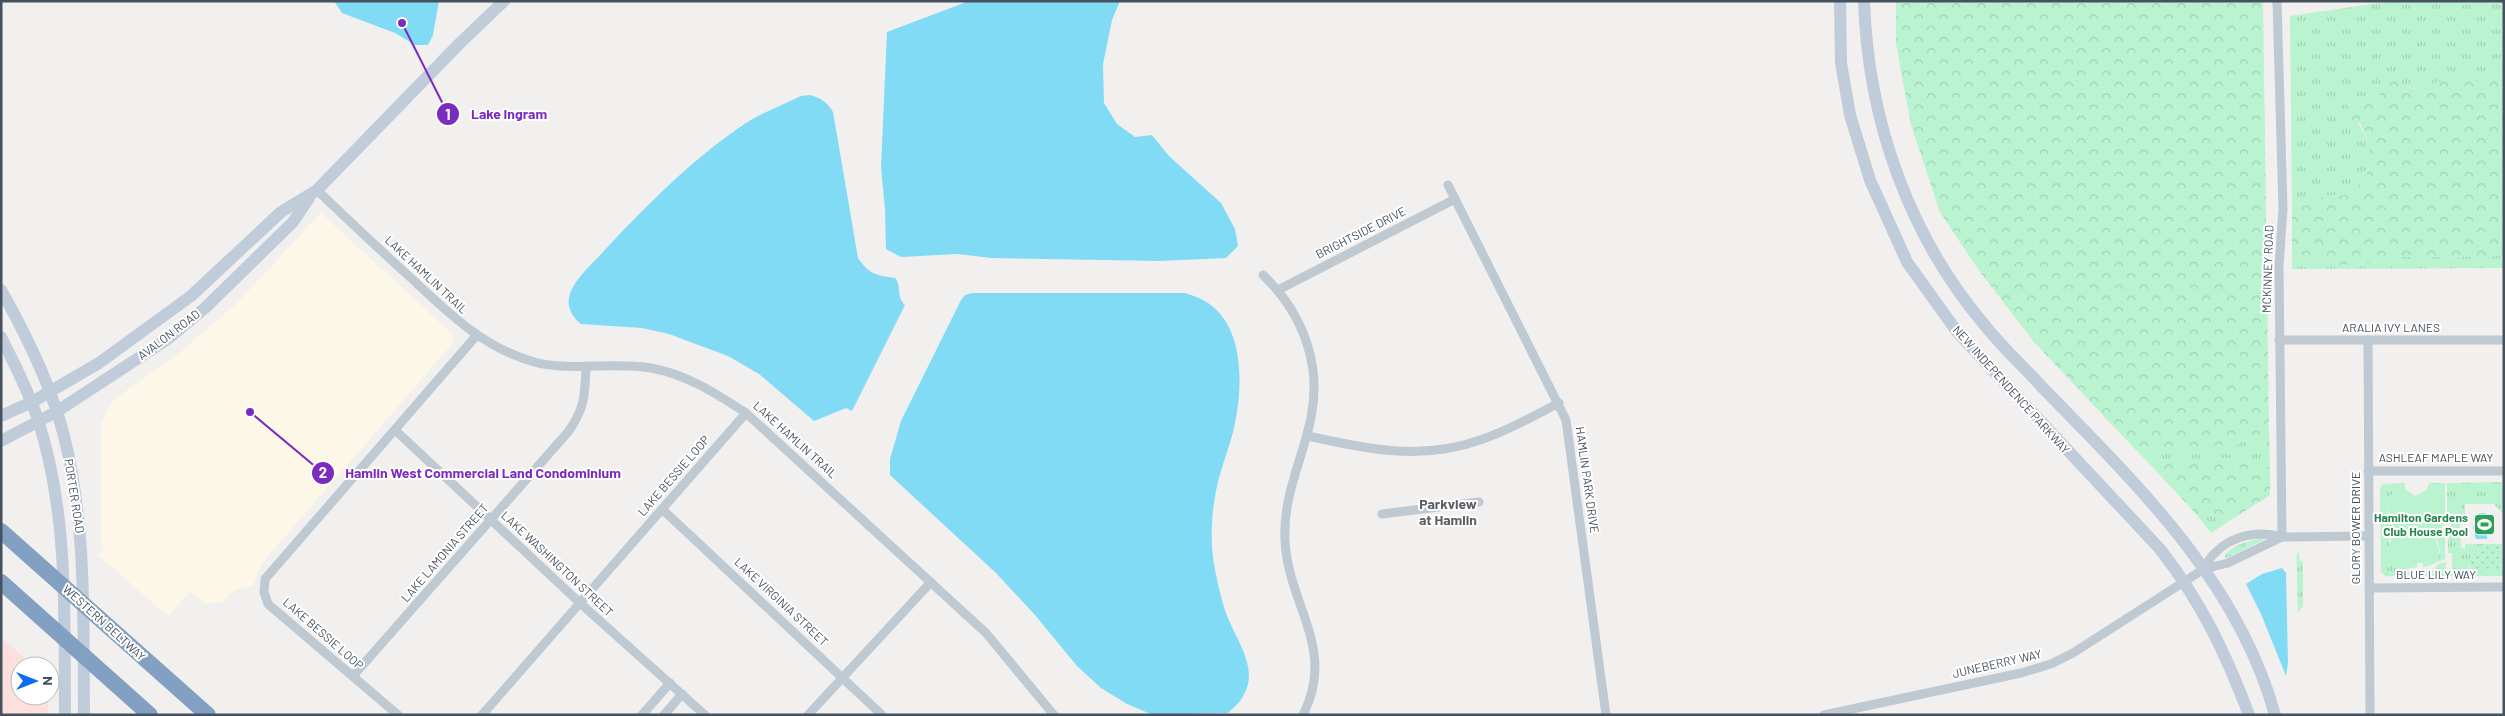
<svg xmlns="http://www.w3.org/2000/svg" width="2505" height="716" font-family="Barlow,sans-serif">
<style>
.commercial{fill:#fdf7e7}
.medical{fill:#fde0dd}
.grass{fill:url(#grass-tufts)}
.forest{fill:url(#forest-crowns)}
.park{fill:url(#park-dots)}
.garden{fill:#b9f3d0}
.water{fill:#82dbf4}
.lines{fill:none;stroke-linecap:round;stroke-linejoin:round}
.street{stroke:#bec9d2;stroke-width:9}
.secondary{stroke:#c0ccda;stroke-width:12}
.highway{stroke:#82a0c2;stroke-width:16}
.labels{text-anchor:middle;stroke-width:4;stroke-linejoin:round;paint-order:stroke}
.street-label{font-size:12px;fill:#45525e;stroke:#fff}
.leisure-label{font-size:12px;font-weight:bold;fill:#27864d;stroke:#fff;text-anchor:end}
.neighbourhood-label{font-size:14px;font-weight:bold;fill:#5b5f64;stroke:#fff}
.leader{fill:none;stroke:#7b2cbf;stroke-width:2}
.callout-dot{fill:#7b2cbf;stroke:#fff;stroke-width:2}
.mark-label{font-size:15px;text-anchor:middle;font-weight:bold;fill:#fff}
.callout-label{font-size:14px;text-anchor:middle;font-weight:bold;fill:#7b2cbf;stroke:#fff;stroke-width:4;stroke-linejoin:round;paint-order:stroke}
</style>
<defs>
<pattern id="grass-tufts" width="24" height="20" patternUnits="userSpaceOnUse" patternTransform="scale(1.25)"><rect width="24" height="20" fill="#b9f3d0"/><path d="M3 7l-1-3M5 7V3M7 7l1-3M15 17l-1-3M17 17v-4M19 17l1-3" fill="none" stroke="#a0d2b5"/></pattern>
<pattern id="forest-crowns" width="20" height="18" patternUnits="userSpaceOnUse" patternTransform="scale(1.25)"><rect width="20" height="18" fill="#b9f3d0"/><path d="M2 6a3 3 0 1 1 6 0M12 15a3 3 0 1 1 6 0" fill="none" stroke="#a0d2b5"/></pattern>
<pattern id="park-dots" width="8" height="8" patternUnits="userSpaceOnUse" patternTransform="scale(1.25)"><rect width="8" height="8" fill="#b9f3d0"/><path d="M2 2h.1M6 6h.1" fill="none" stroke="#a0d2b5" stroke-width="1.8" stroke-linecap="round"/></pattern>
</defs>
<rect width="100%" height="100%" fill="#f2efef"/>
<path class="commercial" d="M321,213L452,334L453,343L262,563L253,586L237,589L229,594L222,602L205,604L190,592L168,616L98,555L104,549L101,545V424L113,400L176,356L238,302Z"/>
<path class="medical" d="M1,637L34,666H20V696H48V715H1Z"/>
<g class="grass">
<path d="M2392,1H2504V76L2487,77L2464,73L2419,89L2385,84L2377,101L2346,103L2370,143V168L2356,190L2345,195L2323,196L2317,201L2292,206L2290,16Z"/>
<path d="M2292,256L2310,264L2322,261L2340,265H2356L2397,257L2504,256V268L2292,269Z"/>
<path d="M2269,430L2270,470L2234,458L2146,460L2134,448L2236,445Z"/>
<path d="M2504,482V524L2502,513L2494,504H2465V518H2460V528H2451V524H2447V483Z"/>
<path d="M2404,483L2406,490L2397,491L2388,498L2387,511L2393,529L2389,540V559L2394,566L2402,570L2409,569L2400,576H2385L2381,572L2380,488L2383,484Z"/>
<path d="M2429,483H2445V524L2442,525V534H2445V559L2437,562L2440,551L2434,529L2440,509L2430,492L2427,490Z"/>
<path d="M2196,514L2234,518L2211,533Z"/>
<path d="M2460,530L2461,548L2465,549V544H2484C2481,555 2470,557 2468,568L2502,571L2504,561V576H2448V571H2452V553H2448V534H2451V531Z"/>
<path d="M2268,538L2227,558L2224,557C2231,544 2254,539 2268,538Z"/>
<path d="M2297,553H2299L2300,561H2303V606L2298,613C2298,603 2296,556 2297,553Z"/>
<path d="M2446,562L2445,576L2406,575L2407,572L2427,569L2433,571L2438,564Z"/>
</g>
<g class="forest">
<path d="M2263,1L2269,430L2237,445L2134,448L2034,342L1978,269L1940,212L1911,125L1896,44V2Z"/>
<path d="M2464,73L2487,77L2504,76V256L2397,257L2356,265H2340L2322,261L2310,264L2292,256V206L2317,201L2323,196L2345,195L2356,190L2370,168V143L2360,123L2345,118V103L2376,101L2385,84L2398,79L2408,88L2419,89Z"/>
<path d="M2234,458L2270,470V495L2234,518L2196,514L2146,460Z"/>
</g>
<path class="park" d="M2484,544H2502V571H2469L2470,560L2480,552Z"/>
<path class="garden" d="M2401,490H2406L2415,496L2427,490L2440,502C2442,511 2435,520 2434,529C2434,547 2452,562 2423,567V563H2417V567L2399,570C2376,556 2394,543 2393,526C2392,517 2386,511 2386,502L2391,495Z"/>
<g class="water">
<path d="M334,1H439L433,35L428,45H415L395,33L342,13Z"/>
<path d="M969,1H1120L1112,20L1103,64L1104,103L1117,124L1135,137L1152,135L1169,156L1221,203L1235,229L1238,246L1226,258L1160,261L991,258L958,254L901,257L886,249L885,210L881,167L887,32Z"/>
<path d="M810,95C821,98 827,102 833,112L858,258C870,275 876,275 895,278C902,286 896,297 905,305L852,411L846,408L814,421L759,374L728,356L669,334L642,328L581,324C571,316 565,304 571,291C577,277 592,264 602,253C646,206 693,158 746,123C763,112 783,105 801,96Z"/>
<path d="M972,293H1185C1191,295 1198,297 1203,300C1246,323 1243,388 1234,428C1229,449 1220,470 1216,491C1211,516 1210,545 1215,570C1219,589 1223,608 1231,625C1241,647 1258,672 1243,696C1240,703 1233,708 1228,713L1153,715L1127,704L1101,688L1077,666L1035,615L996,573L890,475V459L901,421L961,300L965,295Z"/>
<path d="M2479,513H2485L2494,524L2493,535H2487V539H2476L2473,527Z"/>
<path d="M2282,568L2286,573L2288,663L2286,676L2261,614L2246,584L2262,574Z"/>
</g>
<g class="lines">
<g class="street">
<path d="M2277,1L2283,209L2279,266L2282,537"/>
<path d="M1448,185L1566,420L1606,715"/>
<path d="M317,190C348,220 379,249 411,278C448,313 484,348 534,362C572,372 612,361 651,368C686,374 717,394 746,413L986,633L1054,715"/>
<path d="M1263,275C1290,301 1308,334 1313,370C1321,433 1282,478 1285,540C1288,606 1337,648 1303,715"/>
<path d="M1278,290L1455,199"/>
<path d="M2279,340H2504"/>
<path d="M2368,340L2370,715"/>
<path d="M395,430L580,603L705,715"/>
<path d="M1308,436C1366,449 1422,461 1480,440C1508,431 1533,416 1559,403"/>
<path d="M2368,471H2504"/>
<path d="M662,509L882,715"/>
<path d="M1382,514L1479,502"/>
<path d="M2204,569C2207,564 2210,557 2215,553C2232,535 2259,530 2282,537L2369,536"/>
<path d="M2369,588L2504,587"/>
<path d="M353,676L568,432C585,409 585,394 586,366"/>
<path d="M398,715L268,604L264,592L265,579L477,335"/>
<path d="M482,715L746,413"/>
<path d="M642,715L670,683"/>
<path d="M664,715L682,694"/>
<path d="M808,715L931,582"/>
<path d="M1824,715L2021,673L2051,664L2073,653L2204,569L2228,563L2282,537"/>
</g>
<g class="secondary">
<path d="M1840,1L1841,63L1850,115L1870,180L1907,262L1958,333L2160,549C2202,603 2225,652 2249,715"/>
<path d="M1864,1C1868,121 1909,237 1987,328C2004,349 2024,367 2042,387C2136,484 2238,580 2275,715"/>
<path d="M1,290C27,336 51,385 64,436C87,527 83,622 84,715"/>
<path d="M1,337C14,364 29,391 38,420C69,515 64,617 65,715"/>
<path d="M1,416L32,402L99,363L191,296L281,212L317,190L459,44L504,1"/>
<path d="M1,441L56,412L169,338L205,308L293,222L309,198"/>
</g>
<g class="highway">
<path d="M1,531L208,715"/>
<path d="M1,582L150,715"/>
</g>
</g>
<defs>
<symbol id="stadium-square" viewBox="-11 -11 22 22"><rect x="-9" y="-9" width="18" height="18" rx="4" fill="#2e9e5b" stroke="#fff"/><path d="M0-5a6.5 5 0 1 0 0 10a6.5 5 0 1 0 0-10ZM-3.5-1.8h7v3.6h-7Z" fill="#fff"/></symbol>
</defs>
<g fill-rule="evenodd">
<use href="#stadium-square" x="2472" y="512" width="25" height="25"/>
</g>
<g class="labels">
<g class="street-label">
<text transform="translate(1361 233) rotate(-27)" y="4">BRIGHTSIDE DRIVE</text>
<text transform="translate(2268 269) rotate(-88)" y="4">MCKINNEY ROAD</text>
<text transform="translate(426 275) rotate(43)" y="4">LAKE HAMLIN TRAIL</text>
<text x="2391" y="332">ARALIA IVY LANES</text>
<text transform="translate(169 335) rotate(-37)" y="4">AVALON ROAD</text>
<text transform="translate(2011 390) rotate(48)" y="4">NEW INDEPENDENCE PARKWAY</text>
<text transform="translate(795 440) rotate(42)" y="4">LAKE HAMLIN TRAIL</text>
<text x="2436" y="462">ASHLEAF MAPLE WAY</text>
<text transform="translate(674 476) rotate(-49)" y="4">LAKE BESSIE LOOP</text>
<text transform="translate(1587 480) rotate(82)" y="4">HAMLIN PARK DRIVE</text>
<text transform="translate(74 496) rotate(81)" y="4">PORTER ROAD</text>
<text transform="translate(2356 528) rotate(-90)" y="4">GLORY BOWER DRIVE</text>
<text transform="translate(445 553) rotate(-49)" y="4">LAKE LAMONIA STREET</text>
<text transform="translate(557 564) rotate(43)" y="4">LAKE WASHINGTON STREET</text>
<text x="2436" y="579">BLUE LILY WAY</text>
<text transform="translate(781 602) rotate(43)" y="4">LAKE VIRGINIA STREET</text>
<text transform="translate(104 623) rotate(42)" y="4">WESTERN BELTWAY</text>
<text transform="translate(323 634) rotate(41)" y="4">LAKE BESSIE LOOP</text>
<text transform="translate(1997 664) rotate(-13)" y="4">JUNEBERRY WAY</text>
</g>
<g class="leisure-label">
<text x="2468" y="522">Hamilton Gardens<tspan x="2468" dy="14">Club House Pool</tspan></text>
</g>
<g class="neighbourhood-label">
<text x="1448" y="509">Parkview<tspan x="1448" dy="16">at Hamlin</tspan></text>
</g>
</g>
<path class="leader" d="M402 23L448 114M250 412L323 473"/>
<g class="callout-dot">
<circle cx="402" cy="23" r="5"/>
<circle cx="250" cy="412" r="5"/>
<circle cx="448" cy="114" r="12"/>
<circle cx="323" cy="473" r="12"/>
</g>
<g class="mark-label">
<text x="448" y="120">1</text>
<text x="323" y="478">2</text>
</g>
<g class="callout-label">
<text x="509" y="119">Lake Ingram</text>
<text x="483" y="478">Hamlin West Commercial Land Condominium</text>
</g>
<rect width="2505" height="716" fill="none" stroke="#45525e" stroke-width="5"/>
<g transform="translate(35 681) rotate(90)"><circle r="24" fill="#ffffff" stroke="#b5babf"/>
<path d="M0-4L9 19L0 12L-9 19Z" fill="#096cf1"/>
<text y="-8" font-size="14" font-weight="bold" text-anchor="middle" fill="#45525e">N</text>
</g>
</svg>
